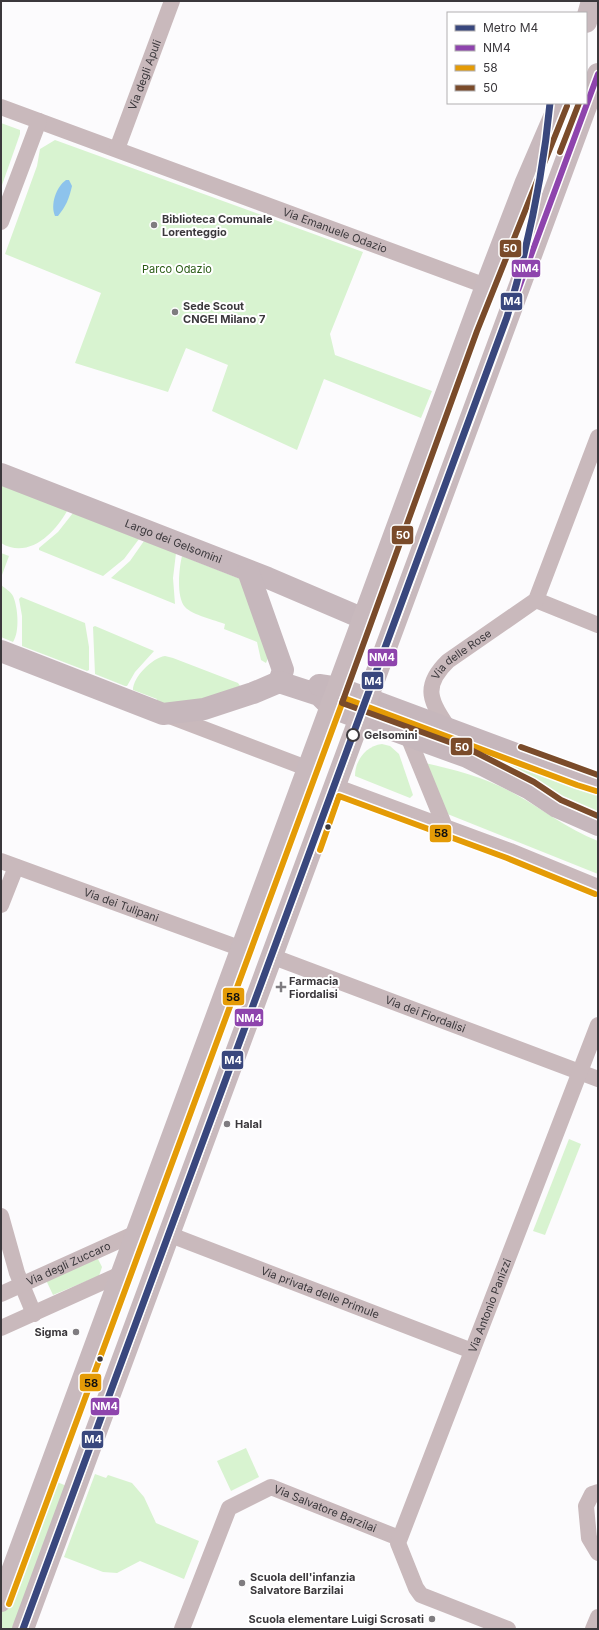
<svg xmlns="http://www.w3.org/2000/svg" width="599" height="1630" font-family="Inter,sans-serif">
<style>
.green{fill:#d8f3d0}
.water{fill:#8dc3ec}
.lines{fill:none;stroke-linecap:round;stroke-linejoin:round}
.street{stroke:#c9b9bc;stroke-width:16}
.secondary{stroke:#c6b7bc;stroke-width:22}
.primary{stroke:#c8b9bd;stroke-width:22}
.bus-1-casing{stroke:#fff;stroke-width:9}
.bus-2-casing{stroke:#fff;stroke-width:9}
.bus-3-casing{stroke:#fff;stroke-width:9}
.bus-1{stroke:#8e44ad;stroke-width:6}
.bus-2{stroke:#e49b06;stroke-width:6}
.bus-3{stroke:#7a4b2a;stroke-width:6}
.metro-1-casing{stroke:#fff;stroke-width:10}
.metro-1{stroke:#39477d;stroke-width:7}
.poi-dot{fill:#7f7c80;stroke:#fff;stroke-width:1.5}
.stop-dot{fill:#fff;stroke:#3b383c;stroke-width:2}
.bus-dot{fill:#3b383c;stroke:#fff;stroke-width:1.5}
.labels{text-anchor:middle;stroke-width:4;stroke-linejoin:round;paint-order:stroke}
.street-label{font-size:11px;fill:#3b383c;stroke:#fff}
.poi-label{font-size:11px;font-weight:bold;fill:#3b383c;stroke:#fff;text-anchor:start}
.park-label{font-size:11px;fill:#295b14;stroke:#fff}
.stop-label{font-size:11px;font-weight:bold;fill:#3b383c;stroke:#fff;text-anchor:start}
.line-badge{stroke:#fff;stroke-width:1.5}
.badge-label{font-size:11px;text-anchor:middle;font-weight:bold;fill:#fff}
.pale-badge-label{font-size:11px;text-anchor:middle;font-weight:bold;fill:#111}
</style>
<rect width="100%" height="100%" fill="#fcfbfd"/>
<g class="green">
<path d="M1,123L20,130V134L1,188Z"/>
<path d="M55,140L363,252L330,334L335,355L432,391L421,418L324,379L297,450L212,411L228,365L186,348L168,392L75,363L101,293L5,254L37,166L40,149Z"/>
<path d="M1,483L67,511C55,533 28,560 1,543Z"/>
<path d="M73,513L139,539L124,559L103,576L39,550V548L58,532Z"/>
<path d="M144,541L176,553L173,578L175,604L111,578L130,561Z"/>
<path d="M1,553L9,556L2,575H1Z"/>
<path d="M182,556L243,580L271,651L266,663L261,660L257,642L224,629L225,624C215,620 192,615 185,607C176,597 179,568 182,556Z"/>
<path d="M1,585C5,588 11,592 13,596C18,607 20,632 13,642L1,637Z"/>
<path d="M21,597L85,623L89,647V670L87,671L22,646V616L19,599Z"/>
<path d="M95,626L154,651L135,672L127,686H125L95,674L93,627Z"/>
<path d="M165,656L173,658L238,683L240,686L180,708L156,701L157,699L133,690C133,677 152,658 165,656Z"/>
<path d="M382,744L390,746L399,754L413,795L410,798L355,776C355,760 366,746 382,744Z"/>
<path d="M473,746L598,792V818L474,751Z"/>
<path d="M425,763C456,770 487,778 515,794C544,810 566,828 598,841V874L445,813Z"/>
<path d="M569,1139L581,1144L545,1235L533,1231Z"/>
<path d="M97,1257L102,1267L99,1276L53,1295L46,1280Z"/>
<path d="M246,1448L259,1477L231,1491L217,1461Z"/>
<path d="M95,1474L106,1478L108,1475L132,1483L144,1497L156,1523L199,1541L184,1579L140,1561L117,1573L103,1572L64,1557Z"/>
<path d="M50,1479L69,1487L17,1629H3L1,1627V1612Z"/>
</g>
<path class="water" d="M66,180H69L72,186C69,199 66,206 58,216H55C50,205 56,187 66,180Z"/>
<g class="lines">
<g class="street">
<path id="s1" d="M1,107L486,286"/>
<path id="s2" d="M117,149L172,1"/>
<path d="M1,222L39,121"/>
<path d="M536,600L598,625"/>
<path d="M167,715L309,769"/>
<path id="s3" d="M449,729C431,702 421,687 448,661L536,600L598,437"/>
<path d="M407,734L445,827"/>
<path d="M334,786L510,851L598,887"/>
<path id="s4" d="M1,861L242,949"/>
<path d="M1,905L16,867"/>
<path id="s5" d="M271,956L598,1079"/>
<path d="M1,1216L17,1273L34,1314"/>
<path id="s6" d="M168,1234L472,1351"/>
<path id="s7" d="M1,1294L136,1233"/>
<path d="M1,1328L123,1273"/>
<path d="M598,1492L592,1494L586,1506L589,1538L598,1553"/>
<path id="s8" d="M182,1629L229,1508L271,1487L399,1538"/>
<path id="s9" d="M508,1629L421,1595L416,1588L398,1543L598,1025"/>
<path d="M593,1629L598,1617"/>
</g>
<g class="secondary">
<path id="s10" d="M1,474L268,578L364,619"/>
<path d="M248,571L283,670L279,682"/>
<path d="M1,651L163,714L204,709L253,693L279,682L319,695L332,708L467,757L530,789L557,807L598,825"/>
<path d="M319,685L339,688L580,778L598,783"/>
</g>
<g class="primary">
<path d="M586,22L592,1"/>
<path d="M1,1601L486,286L526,182L560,103"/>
<path d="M23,1629L598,74"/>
</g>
<defs>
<path id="bus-1" d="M23,1629L598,74"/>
<g id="bus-2">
<path d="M320,850L339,796L507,858L595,894"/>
<path d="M9,1604L344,698L577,785L596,791"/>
</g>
<g id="bus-3">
<path d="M567,106L477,331L342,703L471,750L534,782L561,800L598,816"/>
<path d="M560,152L579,103"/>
<path d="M521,747L598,775"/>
</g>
</defs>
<use href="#bus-1" class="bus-1-casing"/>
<use href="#bus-2" class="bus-2-casing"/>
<use href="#bus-3" class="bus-3-casing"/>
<use href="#bus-1" class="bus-1"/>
<use href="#bus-2" class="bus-2"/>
<use href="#bus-3" class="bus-3"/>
<defs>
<path id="metro-1" d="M23,1629L507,317C528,247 543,176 550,103"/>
</defs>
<use href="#metro-1" class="metro-1-casing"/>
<use href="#metro-1" class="metro-1"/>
</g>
<g class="poi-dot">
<circle cx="154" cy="225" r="4"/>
<circle cx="175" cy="312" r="4"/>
<path d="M279 981h4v4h4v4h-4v4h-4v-4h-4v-4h4z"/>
<circle cx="227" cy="1124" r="4"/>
<circle cx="76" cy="1332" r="4"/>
<circle cx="242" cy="1583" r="4"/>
<circle cx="432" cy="1619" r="4"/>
</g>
<circle class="stop-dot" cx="353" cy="735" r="6"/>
<g class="bus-dot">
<circle cx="328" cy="827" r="3.5"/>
<circle cx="100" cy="1359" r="3.5"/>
</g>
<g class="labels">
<g class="street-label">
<text dy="4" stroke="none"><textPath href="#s2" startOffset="79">Via degli Apuli</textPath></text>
<text dy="4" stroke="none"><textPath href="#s1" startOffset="356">Via Emanuele Odazio</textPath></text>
<text dy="4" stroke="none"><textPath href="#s10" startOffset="185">Largo dei Gelsomini</textPath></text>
<text dy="4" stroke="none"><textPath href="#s3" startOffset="92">Via delle Rose</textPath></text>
<text dy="4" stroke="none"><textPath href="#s4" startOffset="128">Via dei Tulipani</textPath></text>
<text dy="4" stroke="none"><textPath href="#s5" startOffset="165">Via dei Fiordalisi</textPath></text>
<text dy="4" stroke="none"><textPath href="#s7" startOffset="74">Via degli Zuccaro</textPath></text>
<text dy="4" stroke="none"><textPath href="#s6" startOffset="163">Via privata delle Primule</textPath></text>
<text dy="4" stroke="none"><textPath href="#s9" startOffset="405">Via Antonio Panizzi</textPath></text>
<text dy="4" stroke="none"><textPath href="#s8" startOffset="235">Via Salvatore Barzilai</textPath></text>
</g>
<g class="poi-label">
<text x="162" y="223">Biblioteca Comunale<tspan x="162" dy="13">Lorenteggio</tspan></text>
<text x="183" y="310">Sede Scout<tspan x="183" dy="13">CNGEI Milano 7</tspan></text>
<text x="289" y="985">Farmacia<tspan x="289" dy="13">Fiordalisi</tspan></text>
<text x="235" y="1128">Halal</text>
<text x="68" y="1336" text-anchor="end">Sigma</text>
<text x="250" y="1581">Scuola dell'infanzia<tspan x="250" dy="13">Salvatore Barzilai</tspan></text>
<text x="424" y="1623" text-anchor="end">Scuola elementare Luigi Scrosati</text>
</g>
<g class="park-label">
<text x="177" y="273">Parco Odazio</text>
</g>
<g class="stop-label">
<text x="364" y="739">Gelsomini</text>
</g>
</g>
<g class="line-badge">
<rect x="499" y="239" width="23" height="19" rx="4" fill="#7a4b2a"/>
<rect x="511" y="259" width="30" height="19" rx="4" fill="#8e44ad"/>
<rect x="500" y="292" width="23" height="19" rx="4" fill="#39477d"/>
<rect x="391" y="525" width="23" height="20" rx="4" fill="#7a4b2a"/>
<rect x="367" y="648" width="31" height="19" rx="4" fill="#8e44ad"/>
<rect x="361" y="671" width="23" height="19" rx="4" fill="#39477d"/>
<rect x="450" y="737" width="23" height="19" rx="4" fill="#7a4b2a"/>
<rect x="429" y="824" width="23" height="19" rx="4" fill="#e49b06"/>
<rect x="222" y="987" width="23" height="19" rx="4" fill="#e49b06"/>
<rect x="234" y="1008" width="30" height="19" rx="4" fill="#8e44ad"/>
<rect x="221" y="1050" width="23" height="20" rx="4" fill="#39477d"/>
<rect x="79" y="1373" width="23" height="19" rx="4" fill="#e49b06"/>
<rect x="90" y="1397" width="30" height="19" rx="4" fill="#8e44ad"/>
<rect x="81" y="1430" width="23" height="19" rx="4" fill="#39477d"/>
</g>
<g class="badge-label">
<text x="510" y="252">50</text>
<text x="526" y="272">NM4</text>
<text x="512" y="305">M4</text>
<text x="403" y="539">50</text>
<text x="382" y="661">NM4</text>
<text x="373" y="685">M4</text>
<text x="462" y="751">50</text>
<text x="249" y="1022">NM4</text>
<text x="233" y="1064">M4</text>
<text x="105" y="1410">NM4</text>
<text x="93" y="1443">M4</text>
</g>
<g class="pale-badge-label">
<text x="441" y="837">58</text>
<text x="233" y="1001">58</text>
<text x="91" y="1387">58</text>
</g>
<rect width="599" height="1630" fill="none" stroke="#3b383c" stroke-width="4"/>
<rect x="447" y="12" width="140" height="92" fill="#ffffff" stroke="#b1afb1"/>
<rect x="455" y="25" width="20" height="6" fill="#39477d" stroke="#b1afb1"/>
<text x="483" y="32" font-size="12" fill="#3b383c">Metro M4</text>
<rect x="455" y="45" width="20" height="6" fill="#8e44ad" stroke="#b1afb1"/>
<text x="483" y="52" font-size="12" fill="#3b383c">NM4</text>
<rect x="455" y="65" width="20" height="6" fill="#e49b06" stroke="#b1afb1"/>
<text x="483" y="72" font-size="12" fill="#3b383c">58</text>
<rect x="455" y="85" width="20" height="6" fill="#7a4b2a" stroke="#b1afb1"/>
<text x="483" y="92" font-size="12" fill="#3b383c">50</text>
</svg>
